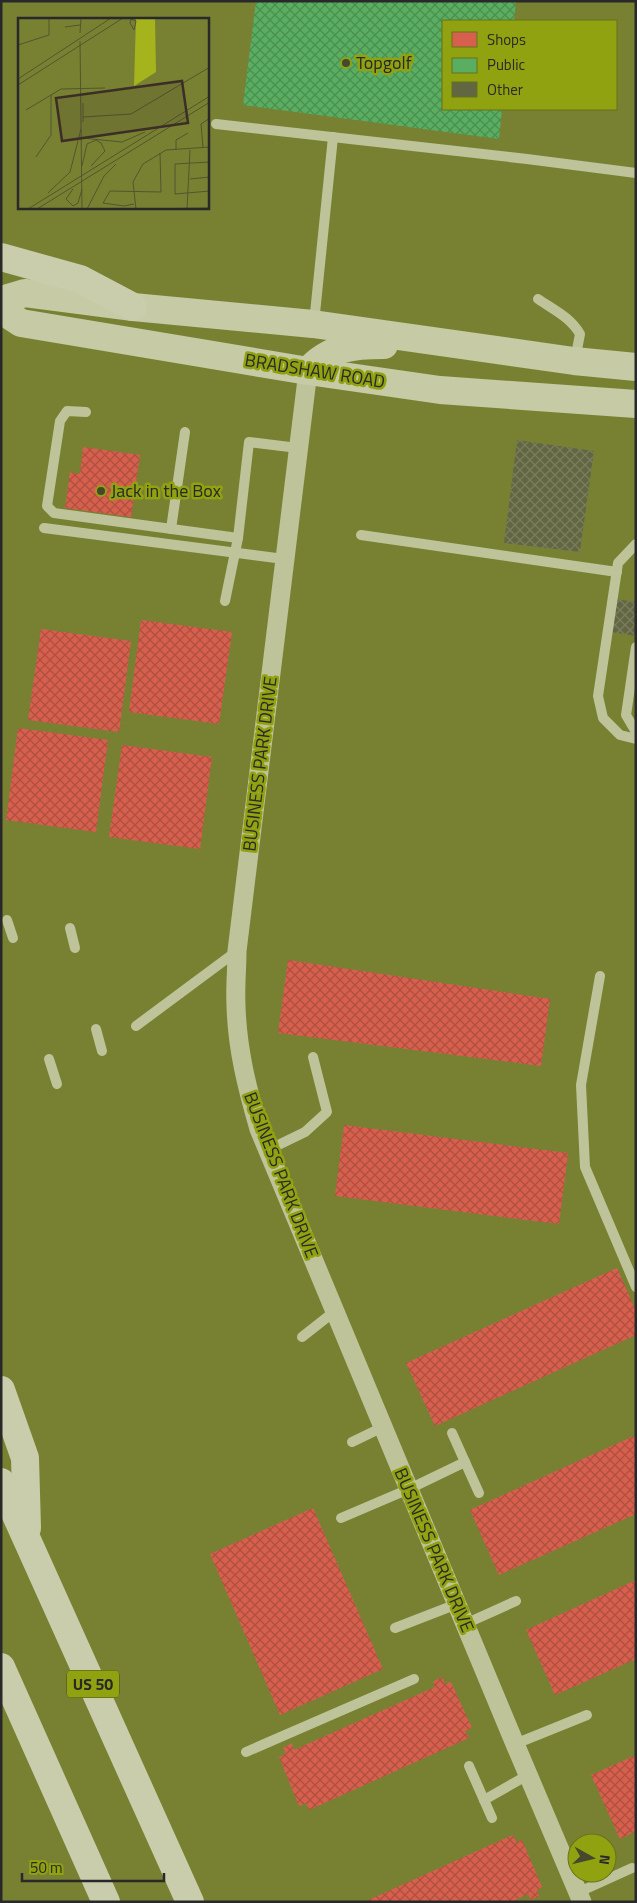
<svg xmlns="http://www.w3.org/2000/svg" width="637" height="1903" font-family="'Titillium Web',sans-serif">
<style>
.shops{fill:url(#shops-cross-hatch)}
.public{fill:url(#public-cross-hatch)}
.building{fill:url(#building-cross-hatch)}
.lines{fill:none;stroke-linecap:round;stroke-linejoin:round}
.lane{stroke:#bfc39a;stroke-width:10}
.street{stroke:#bfc39a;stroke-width:19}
.secondary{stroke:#c6caa5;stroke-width:28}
.highway{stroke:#cacdac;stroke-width:28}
.poi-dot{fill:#45482c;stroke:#91a211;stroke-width:2}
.labels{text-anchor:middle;stroke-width:5;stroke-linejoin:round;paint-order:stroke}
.shield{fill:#91a211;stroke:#484d22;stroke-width:1}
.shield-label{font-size:16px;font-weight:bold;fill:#292929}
.poi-label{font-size:18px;fill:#292929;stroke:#91a211;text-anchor:start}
.street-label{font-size:18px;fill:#292929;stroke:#91a211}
.inset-road{fill:none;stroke:#51562d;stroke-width:1}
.view{fill:#3c2e26;fill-opacity:0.15;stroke:#3c2e26;stroke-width:2.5}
.inset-edge{fill:none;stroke:#292929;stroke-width:2.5}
</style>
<defs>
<pattern id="shops-cross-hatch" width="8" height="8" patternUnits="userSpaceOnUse" patternTransform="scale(1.25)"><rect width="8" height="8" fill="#d6604d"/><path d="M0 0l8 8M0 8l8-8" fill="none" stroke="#ae4f40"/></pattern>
<pattern id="public-cross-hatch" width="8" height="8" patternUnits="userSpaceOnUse" patternTransform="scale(1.25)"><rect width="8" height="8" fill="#5aae61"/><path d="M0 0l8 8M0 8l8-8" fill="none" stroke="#4a8e50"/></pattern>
<pattern id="building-cross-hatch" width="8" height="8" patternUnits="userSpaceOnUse" patternTransform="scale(1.25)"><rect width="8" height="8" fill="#636741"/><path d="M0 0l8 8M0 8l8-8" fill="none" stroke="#7a7d60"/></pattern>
</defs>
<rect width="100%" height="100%" fill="#788132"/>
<g class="shops">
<path d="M83,447L140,455L131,517L65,508L70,472L80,474Z"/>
<path d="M141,620L232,632L219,724L129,712Z"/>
<path d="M41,629L131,641L119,732L28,720Z"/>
<path d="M18,728L108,740L96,832L6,820Z"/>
<path d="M122,745L212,757L200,849L109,837Z"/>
<path d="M288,960L550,999L541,1066L278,1033Z"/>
<path d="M344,1125L568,1153L559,1224L335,1196Z"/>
<path d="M617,1268L636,1311V1335L435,1426L406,1363Z"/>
<path d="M636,1435V1514L499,1575L470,1510Z"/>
<path d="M313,1508L383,1669L280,1715L210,1554Z"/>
<path d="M636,1580V1659L555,1695L526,1630Z"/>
<path d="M442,1677L445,1684L451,1682L472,1728L465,1731L469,1738L309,1810L306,1803L299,1806L279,1757L286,1754L283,1748L292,1743L294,1750L435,1687L433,1682Z"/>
<path d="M636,1755V1831L620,1839L591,1775Z"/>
<path d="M513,1835L516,1842L522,1840L542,1887L537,1890L539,1896L531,1900L528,1894L511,1902H364Z"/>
</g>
<path class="public" d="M256,1H516L514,21H443V109H502L499,139L243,105Z"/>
<g class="building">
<path d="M517,440L594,451L580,552L504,543Z"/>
<path d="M616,599L636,602V636L611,632Z"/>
</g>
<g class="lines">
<g class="lane">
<path d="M216,124L527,159L636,173"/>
<path d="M538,299C554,310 570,317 580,334L575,360"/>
<path d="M314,323L333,137"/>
<path d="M86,412L67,411L60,421L47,506L54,513L238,538"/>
<path d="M44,528L284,559"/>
<path d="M171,529L185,432"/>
<path d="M361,535L617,572"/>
<path d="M636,544L618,563L598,696L603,718L620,735L636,739"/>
<path d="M225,601L238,538L249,442L298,448"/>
<path d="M636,647L626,715L636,732"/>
<path d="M7,920L13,938"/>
<path d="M70,928L75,948"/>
<path d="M600,976L581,1085L585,1167L636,1287"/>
<path d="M136,1026L237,951"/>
<path d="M96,1029L102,1051"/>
<path d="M49,1059L57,1084"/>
<path d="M268,1150L305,1132L327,1112L313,1057"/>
<path d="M302,1337L335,1311"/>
<path d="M452,1433L479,1493"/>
<path d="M352,1442L383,1427"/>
<path d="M341,1518L409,1489L465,1462"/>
<path d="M465,1624L516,1601"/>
<path d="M395,1628L457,1604"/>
<path d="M515,1744L587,1715"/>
<path d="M246,1752L414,1679"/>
<path d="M469,1766L492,1818"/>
<path d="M484,1800L528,1775"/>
<path d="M579,1892L632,1868"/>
</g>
<path class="street" d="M308,371L237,951C237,969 235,987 236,1005C237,1048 247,1088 259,1129L515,1744L582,1902"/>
<g class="secondary">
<path d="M1,300L25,293L133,307L313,324L574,361L636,367"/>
<path d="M1,310L21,323L308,371L440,390L636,404"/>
<path d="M308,371C329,347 354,345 384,345"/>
</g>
<g class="highway">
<path d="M1,257L80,279L133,307"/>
<path d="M1,1390L25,1458L27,1528"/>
<path d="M1,1482L190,1902"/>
<path d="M1,1667L106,1902"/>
</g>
</g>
<g class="poi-dot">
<circle cx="346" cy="63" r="5"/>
<circle cx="101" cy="491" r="5"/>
</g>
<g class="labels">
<rect class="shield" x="67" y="1670.5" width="52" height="27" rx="4"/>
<g class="shield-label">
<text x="93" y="1690">US 50</text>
</g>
<g class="poi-label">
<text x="356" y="69">Topgolf</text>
<text x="111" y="497">Jack in the Box</text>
</g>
<g class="street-label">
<text transform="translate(315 371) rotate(9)" y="6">BRADSHAW ROAD</text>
<text transform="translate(260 764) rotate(-83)" y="6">BUSINESS PARK DRIVE</text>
<text transform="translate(281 1175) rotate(69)" y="6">BUSINESS PARK DRIVE</text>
<text transform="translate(434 1550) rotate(67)" y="6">BUSINESS PARK DRIVE</text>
</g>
</g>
<g transform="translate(18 18)">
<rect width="191" height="191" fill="#788132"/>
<path d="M118,0H137L138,54L116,68Z" fill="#a5b41c"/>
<path class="inset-road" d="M113,1L118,3L116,12L112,5ZM47,9L62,7M62,15L63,0M62,23L64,190M0,27L31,17V0M0,61L93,0M0,67L105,0M65,85V104M8,92L43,71L87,70M65,99L113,96L192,49M64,120L104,124L127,114M185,129L183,106L192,100M158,132V122L170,115M18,139L33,117V77M192,144L157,146V176L192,173M64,148L69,126L78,122L83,125L87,133L73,148M172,161L192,159M55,171L48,181L55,188L60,185L64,171M30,175L52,154L63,111M116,186L106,188L85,185L92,173L143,174L142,135M10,191L192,78M19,191L192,84M69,191L86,158L98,146M118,191L115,164L125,146L148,132L192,129M120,191L192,190M169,191L172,132"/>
<path class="view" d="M164,63L170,105L44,123L38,80Z"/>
<rect width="191" height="191" class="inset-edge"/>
</g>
<rect width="637" height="1903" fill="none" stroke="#292929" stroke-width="5"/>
<rect x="442" y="20" width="175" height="90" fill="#91a211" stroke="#67721b"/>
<rect x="452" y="32" width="25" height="15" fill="#d6604d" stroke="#67721b"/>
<text x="487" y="45" font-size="15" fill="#292929">Shops</text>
<rect x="452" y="58" width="25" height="15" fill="#5aae61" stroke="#67721b"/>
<text x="487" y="70" font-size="15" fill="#292929">Public</text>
<rect x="452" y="82" width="25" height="15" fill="#636741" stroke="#67721b"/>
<text x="487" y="95" font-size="15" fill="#292929">Other</text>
<g transform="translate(592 1858) rotate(98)"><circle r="24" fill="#91a211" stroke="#67721b"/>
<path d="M0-4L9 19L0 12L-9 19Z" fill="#45482c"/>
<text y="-8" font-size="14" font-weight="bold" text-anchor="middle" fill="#292929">N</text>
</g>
<path d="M22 1873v8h142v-8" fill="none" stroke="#292929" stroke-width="2.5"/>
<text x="30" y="1873" font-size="15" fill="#292929" stroke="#91a211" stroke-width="4" paint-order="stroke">50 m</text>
</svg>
